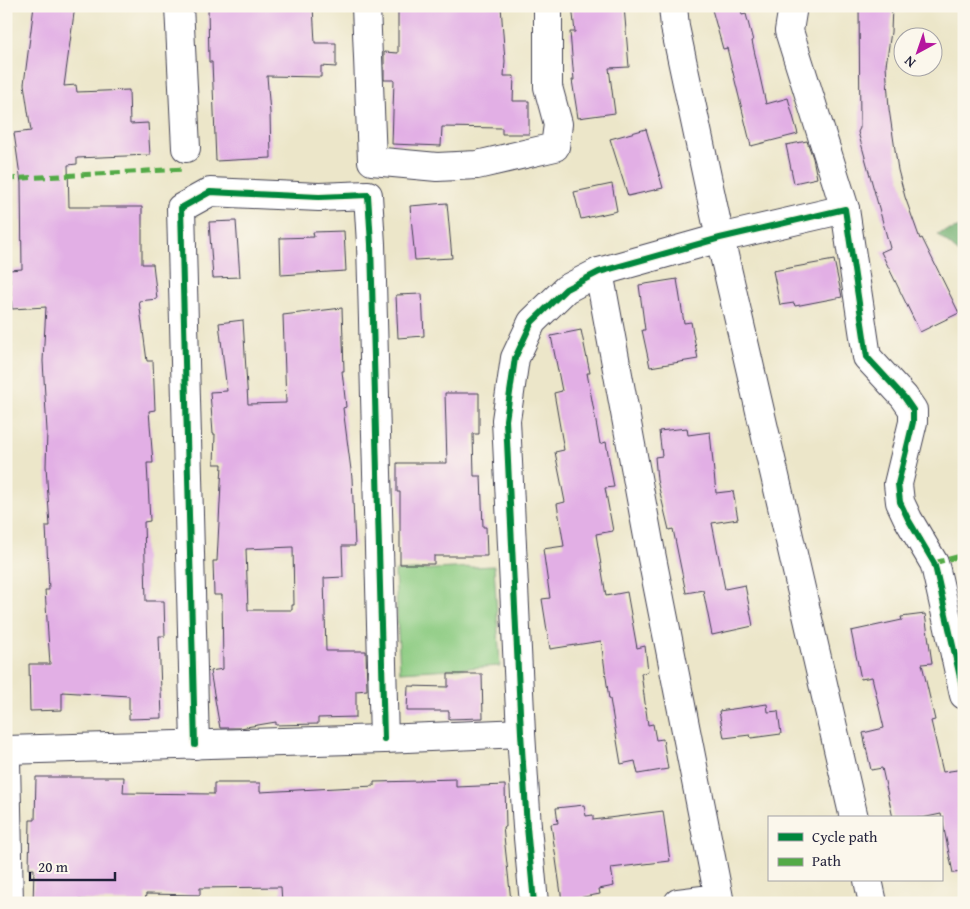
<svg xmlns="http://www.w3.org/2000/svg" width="970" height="909" font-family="'Gentium Book Plus',serif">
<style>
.green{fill:#8ecc83;stroke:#58775f}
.forest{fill:#72b071;stroke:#4a6956}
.building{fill:#e2afe5;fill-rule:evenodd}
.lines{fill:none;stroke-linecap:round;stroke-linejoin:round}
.minor-casing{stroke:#403f50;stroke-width:30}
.minor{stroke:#fff;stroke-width:28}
.quiet{stroke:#53aa46;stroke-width:5;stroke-dasharray:10 5;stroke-linecap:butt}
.cycleway-casing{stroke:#fbf7ec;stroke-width:9}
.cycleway{stroke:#00873e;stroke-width:6}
</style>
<rect width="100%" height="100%" fill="#fbf7ec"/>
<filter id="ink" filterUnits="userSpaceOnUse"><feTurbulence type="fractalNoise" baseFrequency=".02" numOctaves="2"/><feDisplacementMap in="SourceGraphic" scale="10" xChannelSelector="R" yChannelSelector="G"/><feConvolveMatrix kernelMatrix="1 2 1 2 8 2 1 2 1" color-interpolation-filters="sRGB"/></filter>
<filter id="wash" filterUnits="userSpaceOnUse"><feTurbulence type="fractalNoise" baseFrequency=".0096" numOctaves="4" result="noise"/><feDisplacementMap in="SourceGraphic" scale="20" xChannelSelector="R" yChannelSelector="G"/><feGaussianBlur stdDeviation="1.12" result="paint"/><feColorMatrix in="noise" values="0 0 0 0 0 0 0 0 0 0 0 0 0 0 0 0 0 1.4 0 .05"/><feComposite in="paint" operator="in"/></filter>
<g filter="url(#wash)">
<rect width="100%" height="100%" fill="#ece6c9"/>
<path class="green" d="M494,566L500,666L400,672L395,571Z"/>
<path class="forest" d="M964,226V257L937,234Z"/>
<g id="blocks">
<g class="building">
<path d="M34,6H75L64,86L76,85L77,92L129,90L130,124L148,123L150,155L77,158V164L68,165L69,207H142V264H153L157,299L139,301L147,361H153L155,410L149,411L153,463H147L150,521L144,522L146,601H164L165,636H159L162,718L129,719V696L62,692V710L30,711L29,664H50L45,590H49L46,526H50L46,466L47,431L43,361L46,307L12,309L9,270L22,269L21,183L14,133L31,131L24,84Z"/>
<path d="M208,6H313L315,43H336V67L321,66V77L267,76L270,113L271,158L216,161L212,62H209Z"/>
<path d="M398,6H501L505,61L504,76H514L513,101H529V134H502V128L442,127L441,146L392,144L394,80H384V52L398,53Z"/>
<path d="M572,6H624L629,67L609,68L615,113L578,118L572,80H574L570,32H575Z"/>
<path d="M711,6H740L742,15L746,14L753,41H752L766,104L788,98L798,134L751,146L727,48L723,49Z"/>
<path d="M859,6H892L891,32L886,65L889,109L898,170L905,197L920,239L922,238L959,313L920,332L881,252L890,248L858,132L860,128Z"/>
<path d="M646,129L663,188L628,196L610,139Z"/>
<path d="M807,141L813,158L817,178L794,183L786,145Z"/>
<path d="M612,184L617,211L581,219L574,192Z"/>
<path d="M447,203L452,258L415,260L410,206Z"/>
<path d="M236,221L240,277L213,278L209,222Z"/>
<path d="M344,231L346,271L281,275L280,238L314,237L313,232Z"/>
<path d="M834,260L842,297L795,306L794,303L780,305L773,271Z"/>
<path d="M677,279L684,323L691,322L698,359L650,367L642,330H645L639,285Z"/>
<path d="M422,294L424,336L398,338L396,295Z"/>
<path d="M342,308L344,371H342L346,407L343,408L352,478L355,546H342L343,577L324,578L326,651H366L367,690L356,691V717L318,718V724L276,725V722L240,728H220L210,671L223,669L222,595H214L213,561H217L222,464H214L215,434H213L210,392L227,391L219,323L243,320L248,404L286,403L283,315ZM293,547L294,605H292V610H248L246,549Z"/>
<path d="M581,330L590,373H587L600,444L606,442L614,487L605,488L613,531L596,534L606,596L627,592L637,648L645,646L648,672L641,673L648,725L653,724L656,740L663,739L668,769L638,774L635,761L621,764L610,699H609L601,641L550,649L542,599L550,598L543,549L564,546L557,504L565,502L555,452L564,450L554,393L562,391L551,336Z"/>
<path d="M445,393H479V434H473L474,476H481L483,527H486L487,556H434V564H400V492H397V463H447Z"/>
<path d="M687,428L688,435L710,432L716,493L733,491L738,519L712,523L725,589L745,585L753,626L712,635L703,590L686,593L673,529L669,530L657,480L655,457L662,456L659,431Z"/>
<path d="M925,614L932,663L922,664L935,720L931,721L943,772L964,769V872L953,873L941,814L922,818H893L882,768L871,770L863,733L884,728L872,677L861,679L851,631L902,620L901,617Z"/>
<path d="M448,674H482L483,718L449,719V711H407L408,686L448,687Z"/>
<path d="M767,704L768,712L778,711L781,734L751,738L750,735L724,738L719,711Z"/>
<path d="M36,777H124L123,793L214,794V783H260V792L374,786V782L420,781V780L456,779V787L505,785L506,827H503L511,901L492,903H282L281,887L200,888V895L146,894L145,902L78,900V903H33L34,869H29L30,820H35Z"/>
<path d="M584,805L586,816L593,815V820L663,811L670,861L611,868L614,886L599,889L600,894L562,901L551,824L558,823L556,808Z"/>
</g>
</g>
</g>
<g filter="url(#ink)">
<use href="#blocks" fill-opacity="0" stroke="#403f50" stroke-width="1"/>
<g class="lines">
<defs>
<g id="minor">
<path d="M179,6L186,148"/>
<path d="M366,6L372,161L437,167L477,165L555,147L558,124L548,87V6"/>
<path d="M673,6L675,27L720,238L854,818"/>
<path d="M793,6L789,31L845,209"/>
<path d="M599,272L651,553L719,898L678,903"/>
<path d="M195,745L181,208L210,192L319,197L368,195L371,244L384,739"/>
<path d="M6,750L384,739L521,733"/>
<path d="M6,761L9,903"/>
<path d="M868,880L873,903"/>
<path d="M534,903L527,827L521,733L506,420L515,358L532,322L566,289L599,272L720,238L845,209L867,357L904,397L913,410V422L898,484L900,502L908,519L934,563L936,570L964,695"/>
</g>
</defs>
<use href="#minor" class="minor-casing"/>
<use href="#minor" class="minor"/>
<g class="quiet">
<path d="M6,179L184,169"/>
<path d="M934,563L964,555"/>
</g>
<defs>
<g id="cycleway">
<path d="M195,745L181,208L210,192L319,197L368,195L371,244L384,739"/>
<path d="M534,903L527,827L521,733L506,420L515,358L532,322L566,289L599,272L720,238L845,209L867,357L904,397L913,410V422L898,484L900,502L908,519L934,563L936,570L964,695"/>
</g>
</defs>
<use href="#cycleway" class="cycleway-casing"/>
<use href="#cycleway" class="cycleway"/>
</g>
</g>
<rect width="970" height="909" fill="none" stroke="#fbf7ec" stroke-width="25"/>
<rect x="768" y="816" width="175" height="65" fill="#fbf7ec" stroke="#a4a2a5"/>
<rect x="778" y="833" width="25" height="8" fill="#00873e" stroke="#a4a2a5"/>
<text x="812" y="842" font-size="15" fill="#22223b">Cycle path</text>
<rect x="778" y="858" width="25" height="8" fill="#53aa46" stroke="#a4a2a5"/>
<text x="812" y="866" font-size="15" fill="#22223b">Path</text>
<g transform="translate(918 52) rotate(220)"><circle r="24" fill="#fbf7ec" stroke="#a4a2a5"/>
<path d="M0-4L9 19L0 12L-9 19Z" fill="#b5179e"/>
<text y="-8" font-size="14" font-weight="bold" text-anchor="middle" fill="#22223b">N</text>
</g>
<path d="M30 872v8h85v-8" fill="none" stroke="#22223b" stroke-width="2.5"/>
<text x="38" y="872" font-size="15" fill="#22223b" stroke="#fbf7ec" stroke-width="4" paint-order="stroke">20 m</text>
</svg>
